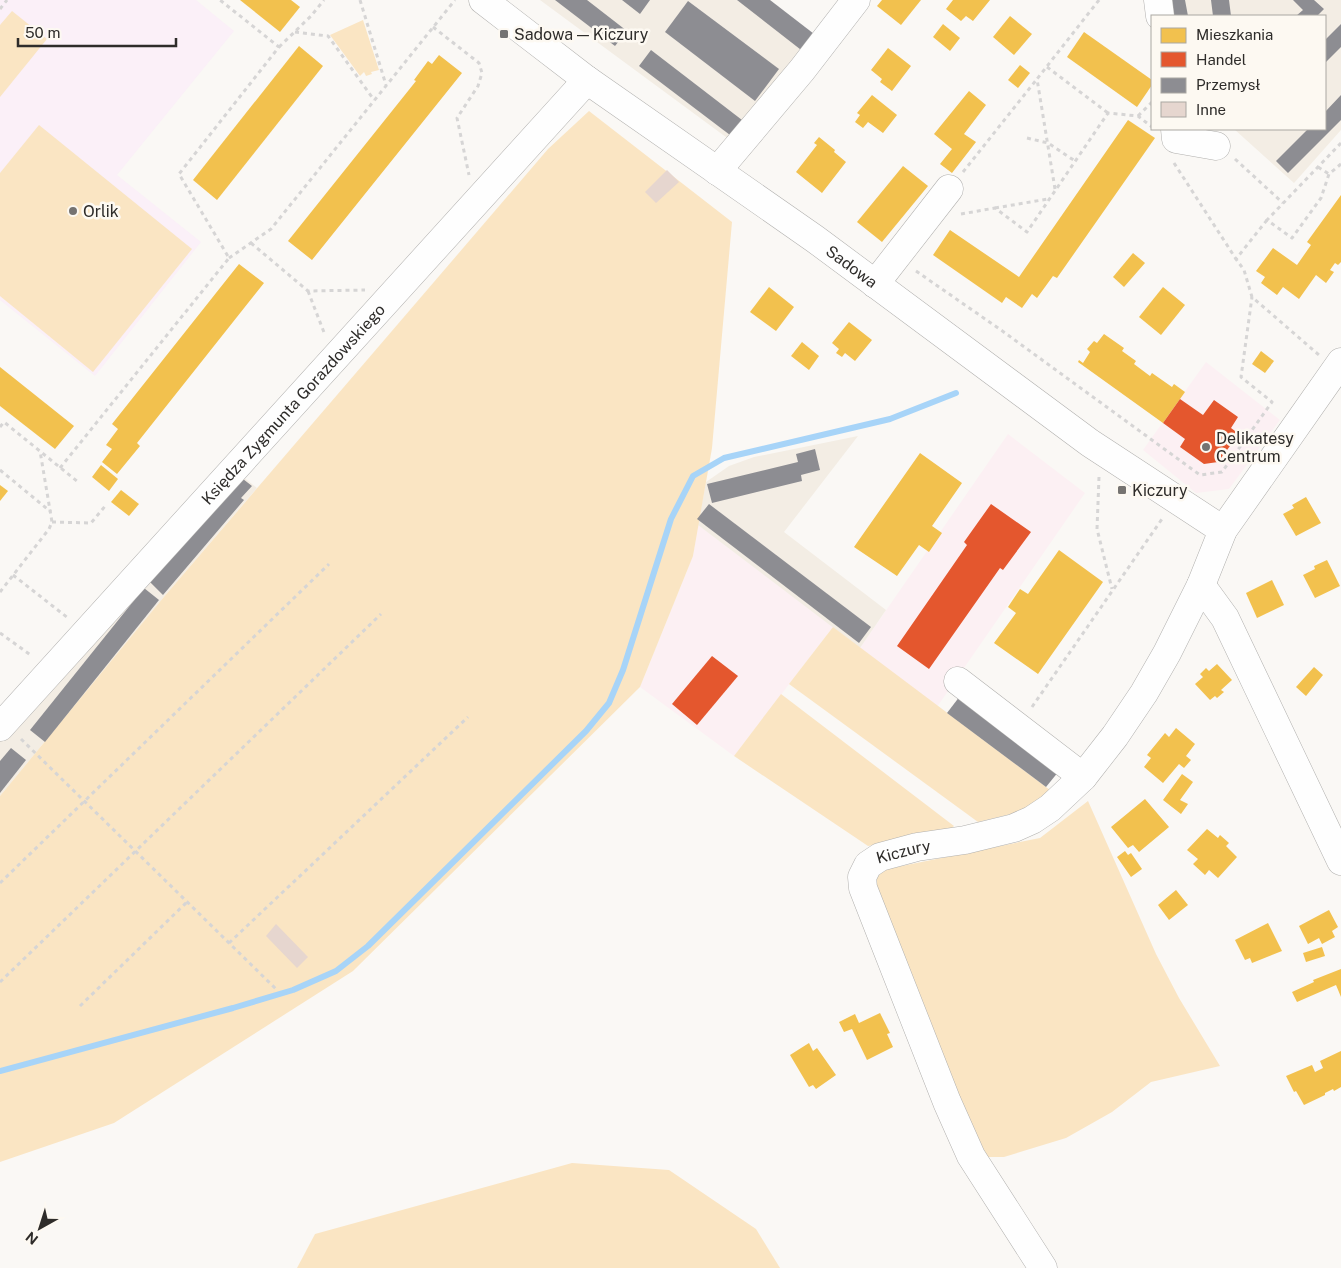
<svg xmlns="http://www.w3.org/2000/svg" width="1341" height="1268" font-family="'Public Sans',sans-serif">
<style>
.commercial{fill:#fcf0f3}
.built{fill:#f3ede4}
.education{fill:#fbf0f8}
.green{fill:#fae5c3}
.homes{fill:#f2c14e}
.shops{fill:#e4572e}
.industry{fill:#8d8d92}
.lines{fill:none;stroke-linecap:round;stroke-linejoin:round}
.stream{stroke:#a7d4f8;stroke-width:6}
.building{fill:#e6d6cf}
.minor-casing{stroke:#b1b0ae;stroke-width:29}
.path{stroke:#d6d5d5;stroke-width:3;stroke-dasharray:4 4;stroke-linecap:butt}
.minor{stroke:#fefefe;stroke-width:28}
.poi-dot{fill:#757371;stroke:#fdf9f2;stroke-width:2}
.labels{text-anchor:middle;stroke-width:5;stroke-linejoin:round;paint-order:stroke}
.poi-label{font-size:16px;fill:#2e2c2a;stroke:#fdf9f2;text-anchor:start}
.street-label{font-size:16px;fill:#2e2c2a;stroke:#fdf9f2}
</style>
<rect width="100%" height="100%" fill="#faf8f5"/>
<g class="commercial">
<path d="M1206,362L1280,420L1229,489L1196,493L1143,450Z"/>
<path d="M1008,434L1085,493L937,707L860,648Z"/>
<path d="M698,525L833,627L734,756L640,687L693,556Z"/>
</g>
<g class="built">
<path d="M540,0H766L818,41L734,143Z"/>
<path d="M1165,0H1341V130L1294,183L1234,129H1325V16H1167Z"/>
<path d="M858,436L784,532L886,610L860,648L698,525L706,482L729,466L754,457Z"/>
<path d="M242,476L257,488L163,598L0,796V739Z"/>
</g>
<path class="education" d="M0,0H196L234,31L117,175L201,242L95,376L0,300Z"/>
<g class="green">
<path d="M12,11L47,39L0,97V25Z"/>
<path d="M363,20L379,70L371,72L372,74L366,76L364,72L360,76L330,35Z"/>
<path d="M589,111L732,222L712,448L693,556L640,687L353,971L114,1123L0,1162V796L163,598L548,149Z"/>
<path d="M39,125L192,249L93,372L0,296V173Z"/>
<path d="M833,627L1050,790L1032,809L978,822L789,684Z"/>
<path d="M781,694L954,826L946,834L868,846L734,756Z"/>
<path d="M1088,801L1156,954L1179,998L1220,1066L1151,1082L1112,1112L1066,1138L1004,1157H984L872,877L882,870L1040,838Z"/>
<path d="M572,1163L669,1170L756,1229L780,1268H297L315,1234Z"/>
</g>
<g class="homes">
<path d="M240,0H291L300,7L280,32Z"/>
<path d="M882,0H921L901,25L877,6Z"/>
<path d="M953,0H990L973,21L966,16L961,21L946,9Z"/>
<path d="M1010,16L1032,34L1014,55L993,37Z"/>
<path d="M943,24L960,38L950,51L933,37Z"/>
<path d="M1084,32L1152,80V85L1137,107L1067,57Z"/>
<path d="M299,46L323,66L217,200L193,180Z"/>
<path d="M888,48L911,66L892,91L880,82L882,79L871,70Z"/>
<path d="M439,55L462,73L312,260L288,241L416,81L414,80L428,61L432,64Z"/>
<path d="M1020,65L1030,73L1018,88L1008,80Z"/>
<path d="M969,91L986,105L964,134L976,142L952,173L940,164L952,149L934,134Z"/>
<path d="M872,95L897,115L883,133L868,122L863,128L855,122L860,115L857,113Z"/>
<path d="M1128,120L1155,138L1057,278L1053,276L1037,298L1032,294L1022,308L1006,297L1002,303L933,255L950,230L1019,277Z"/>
<path d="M819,137L835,150L834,152L846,162L822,193L796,172L817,145L814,143Z"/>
<path d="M903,166L928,186L882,242L857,222Z"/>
<path d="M1341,195V262L1338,265L1335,263L1330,270L1334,272L1326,283L1316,275L1299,299L1283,287L1277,295L1261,283L1265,277L1256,271L1273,248L1297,265L1311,245L1307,242Z"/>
<path d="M1133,253L1145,263L1124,287L1113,277Z"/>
<path d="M239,264L264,283L137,443L140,446L117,474L102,462L112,449L106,445L118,429L112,424Z"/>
<path d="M769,287L794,307L776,331L750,312Z"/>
<path d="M1163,287L1185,305L1161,335L1139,317Z"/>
<path d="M849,322L872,340L855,361L845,353L842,357L836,353L839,349L832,343Z"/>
<path d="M1104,334L1124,348L1122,351L1136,361L1134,364L1150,376L1152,373L1172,387L1174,384L1185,392L1163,423L1078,362L1079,360L1083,363L1090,352L1087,349L1094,341L1097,343Z"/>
<path d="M802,342L819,356L809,370L791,356Z"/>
<path d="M1261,351L1274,361L1265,373L1252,364Z"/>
<path d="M0,367L74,426L55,449L0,406Z"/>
<path d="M920,453L962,483L932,526L942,533L929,552L919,545L897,576L854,547Z"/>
<path d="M101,465L118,479L109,491L92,477Z"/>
<path d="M0,485L8,491L0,501Z"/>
<path d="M121,490L139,504L129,516L111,502Z"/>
<path d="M1306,497L1321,523L1296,536L1283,514L1294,508L1292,505Z"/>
<path d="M1059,550L1103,582L1038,674L994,643L1016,613L1008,607L1020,589L1028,594Z"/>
<path d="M1327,560L1340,586L1315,598L1303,575L1315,569L1314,566Z"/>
<path d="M1272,580L1284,605L1257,618L1246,593Z"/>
<path d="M1217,664L1232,680L1221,690L1224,692L1217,698L1215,696L1210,700L1195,684L1203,677L1200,674L1206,668L1209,671Z"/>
<path d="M1314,667L1323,675L1306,696L1296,687Z"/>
<path d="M1176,728L1195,744L1186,756L1191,760L1184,768L1179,764L1163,783L1144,767L1151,758L1147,755L1165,733L1169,737Z"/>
<path d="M1182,774L1193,782L1180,800L1188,804L1181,814L1163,800Z"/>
<path d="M1145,799L1169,827L1139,852L1133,845L1128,848L1111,827Z"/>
<path d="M1207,829L1218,838L1220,835L1229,843L1226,846L1237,857L1218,878L1209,870L1205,875L1193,864L1198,859L1187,850Z"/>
<path d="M1125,851L1128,855L1131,853L1142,869L1131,877L1117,857Z"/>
<path d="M1176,890L1188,905L1169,920L1158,905Z"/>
<path d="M1329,910L1338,927L1332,931L1335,937L1322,944L1319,938L1308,944L1299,926Z"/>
<path d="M1268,923L1282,951L1252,963L1250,958L1245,960L1235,940Z"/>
<path d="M1322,947L1325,956L1306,962L1303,953Z"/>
<path d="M1341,969V997L1336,985L1297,1002L1292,992L1314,982L1313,980Z"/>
<path d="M880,1013L890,1033L887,1034L893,1047L867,1060L852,1029L844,1032L839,1022L855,1014L859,1023Z"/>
<path d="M809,1043L813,1051L817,1048L836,1075L816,1089L813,1085L809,1087L790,1055Z"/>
<path d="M1341,1051V1087L1334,1091L1333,1089L1325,1093V1095L1304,1105L1296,1091L1294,1092L1286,1076L1312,1065L1315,1072L1323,1068L1320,1061Z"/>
</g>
<g class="shops">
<path d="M1180,399L1203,415L1214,400L1238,417L1231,428L1239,434L1218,462L1204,464L1180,447L1185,439L1163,423Z"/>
<path d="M991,504L1031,532L1003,570L1000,568L929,669L897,646L967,545L964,542Z"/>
<path d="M712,656L738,676L697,725L672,704Z"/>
</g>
<g class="industry">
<path d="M555,0H587L627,31L615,46Z"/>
<path d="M622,0H650L640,14Z"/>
<path d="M737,0H770L818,37L805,53Z"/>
<path d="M1168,0H1185L1188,16H1171Z"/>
<path d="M1211,0H1229L1231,16H1213Z"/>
<path d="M1293,0H1314L1324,9L1317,16H1296L1303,10Z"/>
<path d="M688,1L779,69L755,101L665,32Z"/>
<path d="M1341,24V47L1325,63V40Z"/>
<path d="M651,50L742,120L730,135L639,66Z"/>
<path d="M1341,95V120L1288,173L1276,161L1308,129H1325V112Z"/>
<path d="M815,449L820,470L801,475L802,481L712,503L707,484L798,462L796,454Z"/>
<path d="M243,479L252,486L241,498L244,500L163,595L149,581Z"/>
<path d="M709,504L871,627L859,643L697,519Z"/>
<path d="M144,588L159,600L45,742L30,730Z"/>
<path d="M960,696L1059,771L1046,787L947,713Z"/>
<path d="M11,748L26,760L0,793V761Z"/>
</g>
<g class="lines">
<path class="stream" d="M0,1071L233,1008L293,990L336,971L368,946L586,731L609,703L623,670L671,519L693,476L724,458L890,419L956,393"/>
</g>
<g class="building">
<path d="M667,170L679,182L656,203L645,192Z"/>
<path d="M276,924L308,957L297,968L266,936Z"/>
</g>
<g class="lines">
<defs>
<g id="minor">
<path id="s1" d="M483,0L587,80L815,239L1090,443L1223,530"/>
<path d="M1158,0L1160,16"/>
<path d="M1175,129L1176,139L1216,146"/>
<path d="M717,171L802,70L856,0"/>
<path d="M875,284L949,189"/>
<path d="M1201,585L1225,618L1341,861"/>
<path d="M958,681L1083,777"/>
<path id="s2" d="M0,727L587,80"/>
<path id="s3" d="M1043,1268L971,1156L947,1102L863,888L862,877L868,865L880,857L917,847L965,840L1014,828L1032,820L1050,808L1083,777L1115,736L1144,693L1167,653L1201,585L1223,530L1341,362"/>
</g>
</defs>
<use href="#minor" class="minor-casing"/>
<g class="path">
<path d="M360,0L386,85"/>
<path d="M0,9L7,0"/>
<path d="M433,27L479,63L482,73L478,86L457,118L469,175"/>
<path d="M295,32L328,36L374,100"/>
<path d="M279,47L311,16L324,0"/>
<path d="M1047,67L1108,113"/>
<path d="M1138,116L1152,102"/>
<path d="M1027,138L1048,143L1075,161"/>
<path d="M1341,143L1267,220L1292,238L1321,198L1329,174L1341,164"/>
<path d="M1235,159L1283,203"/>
<path d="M1174,163L1236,259"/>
<path d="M1318,167L1329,174"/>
<path d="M963,172L1037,79"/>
<path d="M1055,189L1037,79L1099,0"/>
<path d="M995,208L1048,199"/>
<path d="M961,214L995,208L1027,232L1108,113L1138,116L1152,127"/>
<path d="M1267,220L1236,259L1244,270L1252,297L1319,355"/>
<path d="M251,243L308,291L365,290"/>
<path d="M229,258L271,229L455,0"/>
<path d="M916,271L1001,330L1200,475L1222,472L1272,402L1241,377L1252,297"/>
<path d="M308,291L325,335"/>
<path d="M0,427L4,422L78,482"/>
<path d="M60,468L229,258L179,174L279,47L220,0"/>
<path d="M0,470L51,512"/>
<path d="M1099,477L1097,529L1112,589"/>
<path d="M52,522L91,523L106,505"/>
<path d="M13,575L68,618"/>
<path d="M0,592L49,529L52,522L40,451"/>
<path d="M0,633L32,656"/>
<path d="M1032,707L1162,519"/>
<path d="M21,739L277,990"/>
<path d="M0,883L329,564"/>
<path d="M229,943L468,717"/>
<path d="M0,982L381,614"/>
<path d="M80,1006L187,902"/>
</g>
<use href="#minor" class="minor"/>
</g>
<g class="poi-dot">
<rect x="499" y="29" width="10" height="10" rx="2.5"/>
<circle cx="73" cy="211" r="5"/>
<circle cx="1206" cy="447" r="5"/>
<rect x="1117" y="485" width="10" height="10" rx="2.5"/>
</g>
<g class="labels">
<g class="poi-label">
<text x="514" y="40">Sadowa — Kiczury</text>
<text x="83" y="217">Orlik</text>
<text x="1216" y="444">Delikatesy<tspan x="1216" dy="18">Centrum</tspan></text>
<text x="1132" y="496">Kiczury</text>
</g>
<g class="street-label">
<text dy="6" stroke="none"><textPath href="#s1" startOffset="455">Sadowa</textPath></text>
<text dy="6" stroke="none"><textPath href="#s2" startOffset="436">Księdza Zygmunta Gorazdowskiego</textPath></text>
<text dy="6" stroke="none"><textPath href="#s3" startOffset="485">Kiczury</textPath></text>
</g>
</g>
<rect x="1151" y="15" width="175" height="115" fill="#fdf9f2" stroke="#aaa7a2"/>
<rect x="1161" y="28" width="25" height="15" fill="#f2c14e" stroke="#aaa7a2"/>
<text x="1196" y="40" font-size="15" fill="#2e2c2a">Mieszkania</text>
<rect x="1161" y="52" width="25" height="15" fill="#e4572e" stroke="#aaa7a2"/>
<text x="1196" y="65" font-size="15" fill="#2e2c2a">Handel</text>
<rect x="1161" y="78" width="25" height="15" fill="#8d8d92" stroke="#aaa7a2"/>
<text x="1196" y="90" font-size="15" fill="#2e2c2a">Przemysł</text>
<rect x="1161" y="102" width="25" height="15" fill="#e6d6cf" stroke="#aaa7a2"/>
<text x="1196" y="115" font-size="15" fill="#2e2c2a">Inne</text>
<g transform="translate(40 1228) rotate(219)" stroke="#fdf9f2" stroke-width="4" paint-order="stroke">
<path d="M0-4L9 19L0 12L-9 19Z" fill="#2e2c2a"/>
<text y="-8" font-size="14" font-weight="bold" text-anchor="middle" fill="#2e2c2a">N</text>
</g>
<path d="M18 38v8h158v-8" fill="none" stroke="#2e2c2a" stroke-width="2.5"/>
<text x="25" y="38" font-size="15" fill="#2e2c2a" stroke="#fdf9f2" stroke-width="4" paint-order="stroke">50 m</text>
</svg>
